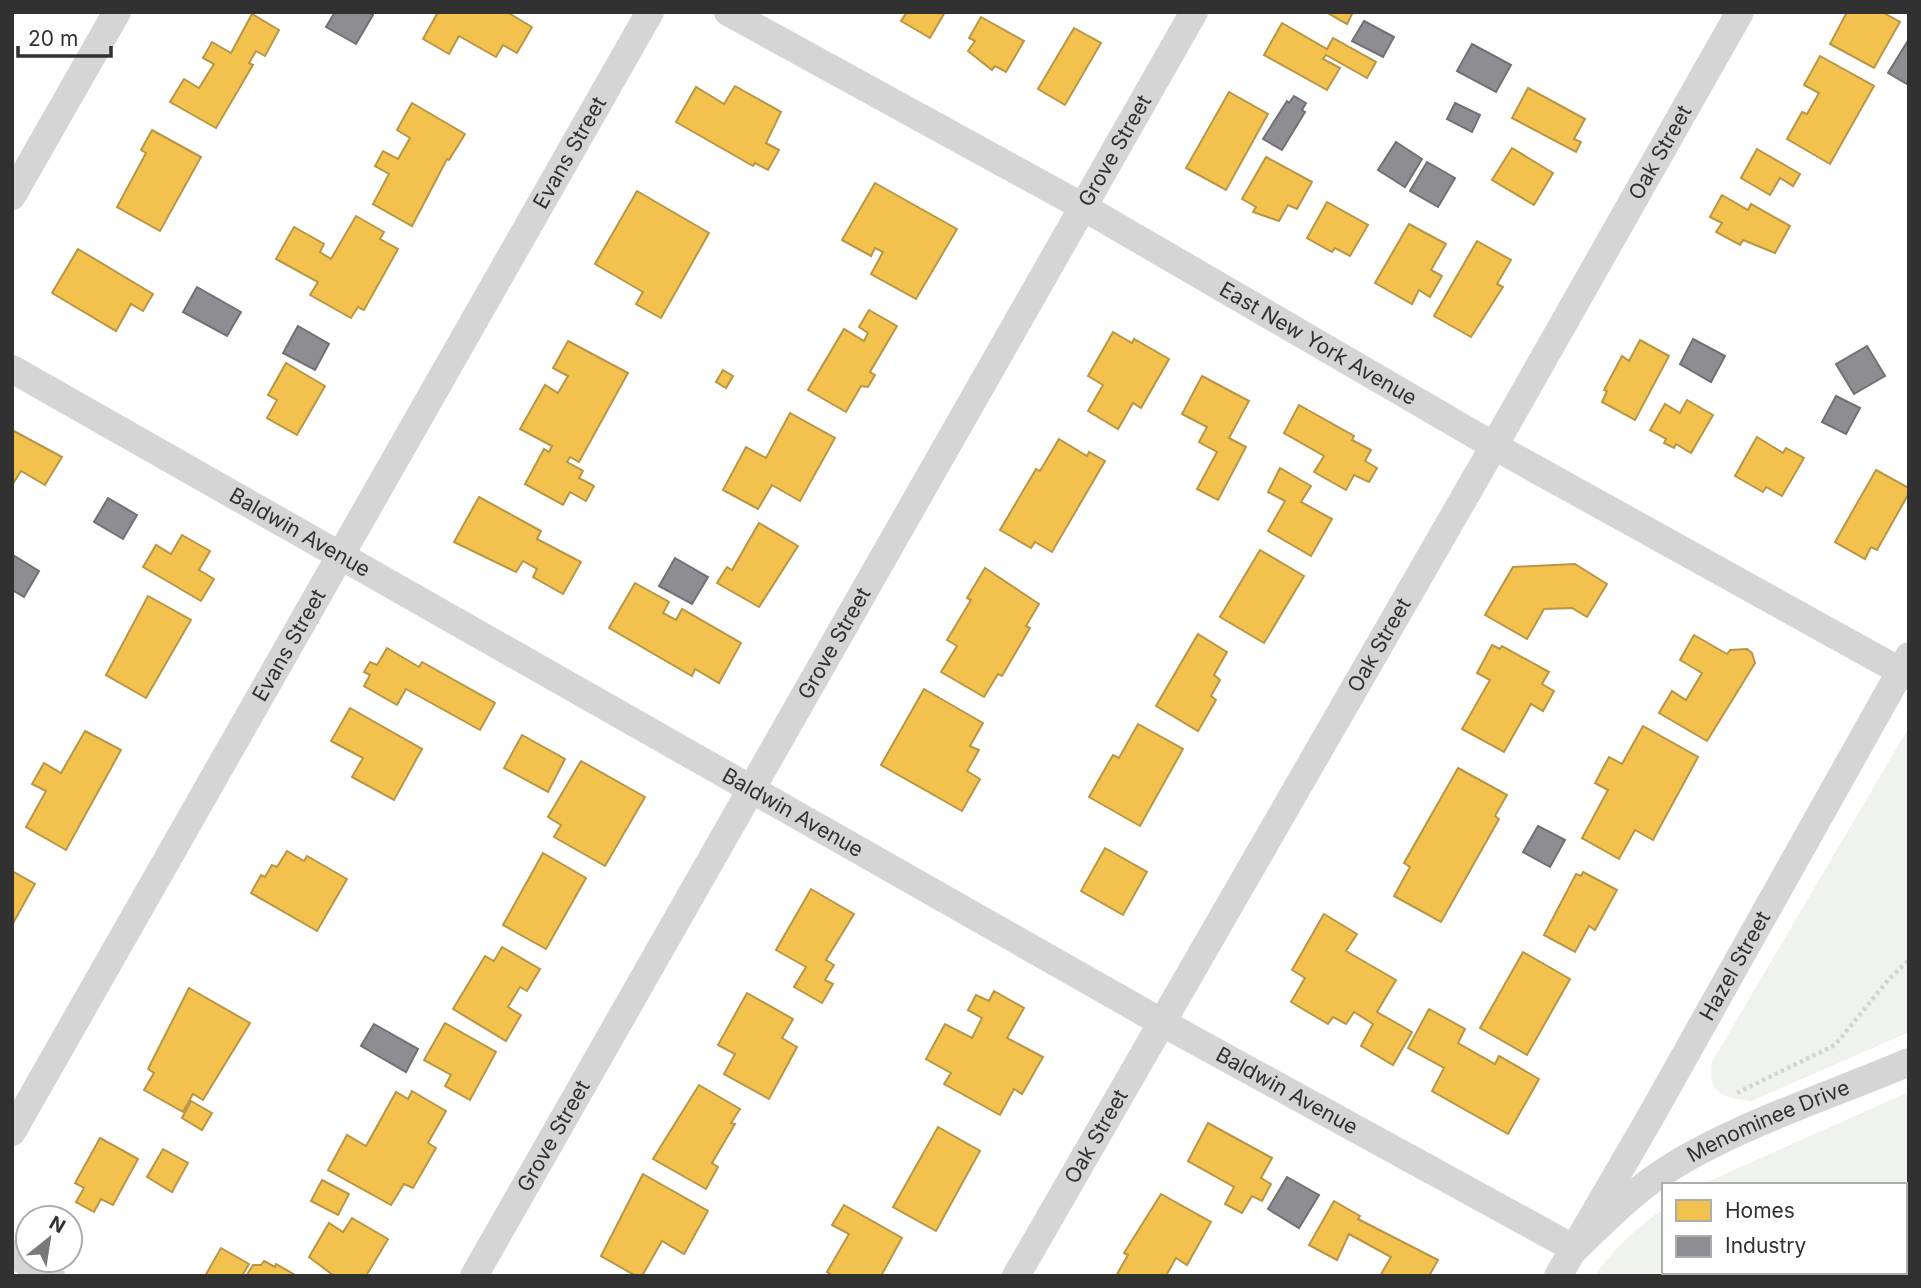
<svg xmlns="http://www.w3.org/2000/svg" width="1921" height="1288" font-family="Inter,sans-serif">
<style>
.green{fill:#f0f3ed}
.homes{fill:#f2c14e;stroke:#b89645;stroke-width:2}
.industry{fill:#8d8d92;stroke:#717175;stroke-width:2}
.lines{fill:none;stroke-linecap:round;stroke-linejoin:round}
.path{stroke:#d4d4d4;stroke-width:4.5;stroke-dasharray:3.5 3.5;stroke-linecap:butt}
.minor{stroke:#d5d5d5;stroke-width:28}
.labels{text-anchor:middle;stroke-width:7;stroke-linejoin:round;paint-order:stroke}
.street-label{font-size:21px;fill:#313131;stroke:#fff}
</style>
<rect width="100%" height="100%" fill="#fff"/>
<g class="green">
<path d="M1909,727V1032L1752,1101C1725,1098 1707,1095 1712,1062Z"/>
<path d="M1909,1092V1276H1595C1612,1250 1638,1226 1664,1209V1272H1905V1185H1700Z"/>
</g>
<g class="homes">
<path d="M438,12H507L532,27L517,53L503,45L496,57L459,36L449,54L423,39Z"/>
<path d="M907,12H945L930,38L901,21Z"/>
<path d="M1326,12H1353L1347,24Z"/>
<path d="M1847,12H1882L1900,22L1874,68L1830,44Z"/>
<path d="M252,14L279,30L265,56L256,51L249,63L253,65L216,128L170,102L184,79L199,88L214,64L203,58L212,42L231,53Z"/>
<path d="M981,17L1024,41L1006,72L995,66L992,70L968,51L975,41L969,38Z"/>
<path d="M1282,23L1327,49L1333,38L1376,62L1367,78L1326,55L1323,59L1340,68L1327,90L1264,55Z"/>
<path d="M1074,28L1101,43L1065,105L1038,89Z"/>
<path d="M1820,56L1874,86L1830,164L1787,139L1802,112L1807,114L1819,93L1804,85Z"/>
<path d="M735,86L781,112L766,143L779,150L768,170L755,163L753,166L676,122L696,87L724,104Z"/>
<path d="M1528,88L1585,119L1574,139L1581,142L1576,152L1512,118Z"/>
<path d="M1229,92L1268,114L1226,190L1186,168Z"/>
<path d="M412,103L465,134L449,160L447,159L412,226L373,204L389,174L375,166L383,151L398,159L410,138L397,130Z"/>
<path d="M152,130L201,157L160,231L117,207L146,153L141,150Z"/>
<path d="M1512,148L1553,173L1534,205L1492,180Z"/>
<path d="M1757,149L1800,174L1793,186L1780,178L1770,195L1741,178Z"/>
<path d="M1266,157L1312,182L1297,209L1288,205L1279,221L1253,212L1256,207L1242,199Z"/>
<path d="M875,183L957,229L916,299L871,274L883,252L875,248L871,256L842,240Z"/>
<path d="M637,191L709,233L661,318L636,304L643,292L595,264Z"/>
<path d="M1722,195L1748,210L1751,204L1790,226L1775,253L1743,240L1740,245L1716,232L1722,223L1710,217Z"/>
<path d="M1327,202L1368,225L1350,256L1335,248L1332,252L1307,238Z"/>
<path d="M356,216L384,232L380,239L398,249L364,310L358,307L351,318L310,295L318,282L276,259L294,227L324,244L320,252L331,259Z"/>
<path d="M1409,224L1446,244L1431,270L1442,276L1430,297L1419,290L1412,304L1375,283Z"/>
<path d="M1477,241L1511,260L1497,284L1503,287L1471,337L1434,316Z"/>
<path d="M78,249L153,294L143,311L131,304L116,331L52,293Z"/>
<path d="M869,310L897,326L870,372L875,375L868,387L861,386L846,412L808,390L844,329L864,341L868,333L859,327Z"/>
<path d="M1113,332L1132,343L1134,339L1169,359L1141,408L1133,403L1118,429L1088,411L1103,385L1088,376Z"/>
<path d="M1640,340L1669,356L1635,420L1602,402L1607,391L1604,390L1622,356L1629,361Z"/>
<path d="M568,341L628,373L579,462L570,457L567,462L583,471L579,478L594,486L586,501L570,492L563,505L525,484L544,449L549,452L552,446L520,429L545,385L558,393L568,376L553,368Z"/>
<path d="M286,363L325,386L297,435L267,418L277,400L268,395Z"/>
<path d="M723,370L733,376L726,388L716,382Z"/>
<path d="M1202,376L1249,401L1229,438L1246,447L1218,500L1197,489L1217,452L1199,442L1207,427L1182,414Z"/>
<path d="M1687,400L1713,415L1691,453L1676,444L1674,448L1664,443L1666,439L1650,430L1665,404L1680,413Z"/>
<path d="M1299,405L1354,436L1352,440L1371,450L1365,461L1377,468L1369,482L1354,475L1346,490L1314,472L1324,456L1284,433Z"/>
<path d="M790,413L835,438L800,501L772,485L758,509L723,490L746,447L766,458Z"/>
<path d="M12,430L62,457L45,485L21,471L12,485Z"/>
<path d="M1757,437L1783,453L1786,448L1804,458L1782,496L1766,487L1763,492L1735,476Z"/>
<path d="M1059,439L1087,456L1089,452L1105,461L1052,552L1035,542L1031,548L1000,530L1036,469L1040,471Z"/>
<path d="M1280,468L1311,486L1301,502L1332,519L1311,556L1268,531L1285,501L1268,492Z"/>
<path d="M1876,470L1909,488V493L1877,550L1871,547L1865,559L1835,542Z"/>
<path d="M479,497L541,531L537,539L581,562L563,594L533,577L537,569L523,561L516,572L454,542Z"/>
<path d="M759,523L798,546L759,607L717,583L727,567L732,570Z"/>
<path d="M182,535L210,551L199,570L214,579L201,601L143,567L156,545L171,554Z"/>
<path d="M1260,550L1304,576L1264,643L1220,617Z"/>
<path d="M1575,564L1607,584L1587,617L1572,608L1544,609L1527,639L1485,615L1513,567Z"/>
<path d="M985,568L1039,604L1026,626L1030,628L1002,676L998,674L984,697L941,672L957,646L947,640L971,600L967,598Z"/>
<path d="M635,583L669,602L663,613L676,620L682,609L741,643L719,683L695,669L692,676L609,628Z"/>
<path d="M148,596L191,620L146,698L106,675Z"/>
<path d="M1198,634L1227,652L1214,675L1220,680L1211,696L1216,700L1198,731L1156,706Z"/>
<path d="M1694,635L1727,654L1730,650L1747,649L1752,653L1755,663L1707,741L1659,713L1672,691L1686,700L1702,673L1680,660Z"/>
<path d="M1492,645L1500,649L1502,646L1549,672L1542,684L1554,691L1543,711L1531,704L1504,752L1462,729L1490,680L1477,673Z"/>
<path d="M387,648L419,667L422,662L495,703L480,730L406,689L397,705L364,686L370,675L364,672L370,662L377,665Z"/>
<path d="M924,689L983,723L970,746L979,750L967,771L980,779L962,811L881,765Z"/>
<path d="M350,708L422,749L394,800L352,777L363,758L331,741Z"/>
<path d="M1138,724L1183,749L1140,826L1089,797L1113,755L1119,758Z"/>
<path d="M1643,726L1698,757L1653,840L1635,830L1619,859L1582,838L1608,790L1595,783L1609,757L1622,764Z"/>
<path d="M85,731L121,750L66,850L26,827L46,791L32,784L44,763L61,773Z"/>
<path d="M522,735L565,759L548,792L504,768Z"/>
<path d="M581,761L645,797L605,866L554,837L561,825L548,817Z"/>
<path d="M1458,768L1507,795L1495,816L1499,819L1441,922L1394,896L1410,867L1404,863Z"/>
<path d="M1105,848L1147,872L1123,915L1081,891Z"/>
<path d="M287,851L304,861L307,856L347,879L317,931L251,893L261,875L265,877L272,865L277,867Z"/>
<path d="M543,853L586,878L546,949L503,925Z"/>
<path d="M12,871L35,884L12,925Z"/>
<path d="M1583,872L1617,890L1595,930L1589,926L1575,952L1544,935L1576,874L1581,876Z"/>
<path d="M811,889L854,914L826,960L834,965L825,980L833,984L822,1003L794,987L806,967L776,950Z"/>
<path d="M1324,914L1357,934L1346,951L1396,980L1377,1012L1412,1032L1393,1065L1361,1046L1373,1024L1354,1012L1346,1024L1333,1017L1328,1024L1291,1002L1305,978L1292,970Z"/>
<path d="M502,947L540,969L527,991L520,987L508,1007L521,1015L506,1041L453,1009L485,956L494,961Z"/>
<path d="M1523,952L1570,979L1527,1055L1480,1028Z"/>
<path d="M189,988L250,1023L203,1100L193,1094L183,1112L144,1090L154,1073L148,1069Z"/>
<path d="M994,991L1024,1008L1007,1038L1043,1057L1022,1094L1014,1089L1000,1115L944,1084L951,1073L926,1059L945,1024L972,1038L982,1018L968,1010L976,995L989,1001Z"/>
<path d="M747,993L793,1019L782,1038L797,1047L769,1099L724,1074L735,1054L718,1045Z"/>
<path d="M1429,1009L1465,1029L1458,1043L1495,1064L1499,1056L1539,1079L1508,1134L1432,1091L1444,1068L1408,1048Z"/>
<path d="M445,1023L496,1052L470,1100L445,1086L451,1075L424,1060Z"/>
<path d="M699,1085L740,1109L731,1123L735,1124L712,1163L718,1167L706,1189L653,1159Z"/>
<path d="M412,1091L446,1111L428,1143L436,1148L413,1188L404,1184L391,1205L328,1170L347,1135L366,1146L396,1092L408,1099Z"/>
<path d="M191,1101L212,1113L202,1130L182,1118Z"/>
<path d="M1208,1123L1272,1158L1261,1178L1271,1184L1262,1201L1252,1196L1242,1213L1225,1204L1234,1187L1188,1161Z"/>
<path d="M938,1127L980,1151L936,1231L893,1207Z"/>
<path d="M100,1138L138,1159L113,1205L101,1199L94,1212L76,1202L84,1188L75,1183Z"/>
<path d="M163,1149L188,1163L172,1192L147,1177Z"/>
<path d="M643,1174L708,1211L684,1254L662,1241L642,1276H636L601,1256Z"/>
<path d="M322,1180L349,1194L338,1215L311,1201Z"/>
<path d="M1161,1194L1211,1222L1187,1265L1176,1258L1166,1276H1116L1128,1255L1124,1253Z"/>
<path d="M1334,1201L1360,1216L1358,1219L1438,1260L1429,1276H1380L1391,1257L1349,1234L1337,1260L1309,1245Z"/>
<path d="M844,1205L902,1238L881,1276H833L827,1272L849,1234L832,1225Z"/>
<path d="M352,1218L388,1239L366,1276H334L309,1257L329,1223L343,1232Z"/>
<path d="M221,1248L249,1264L242,1276H205Z"/>
<path d="M264,1261L275,1267L276,1264L297,1276H246L253,1265H261Z"/>
</g>
<g class="industry">
<path d="M335,12H369L373,15L356,44L326,27Z"/>
<path d="M1364,21L1394,37L1383,57L1352,41Z"/>
<path d="M1909,39V80L1907,84L1888,73Z"/>
<path d="M1472,44L1511,65L1496,92L1457,71Z"/>
<path d="M1294,96L1306,103L1302,110L1305,112L1282,150L1263,139L1287,101L1289,103Z"/>
<path d="M1455,103L1480,115L1472,132L1447,119Z"/>
<path d="M1396,142L1422,159L1405,187L1378,170Z"/>
<path d="M1427,162L1455,178L1438,207L1410,191Z"/>
<path d="M197,287L241,312L227,336L183,312Z"/>
<path d="M298,326L329,344L315,370L283,353Z"/>
<path d="M1693,339L1725,356L1711,382L1680,364Z"/>
<path d="M1867,346L1885,376L1854,394L1836,364Z"/>
<path d="M1836,396L1860,408L1846,434L1822,422Z"/>
<path d="M108,498L137,515L123,539L94,522Z"/>
<path d="M13,555L39,571L24,597L12,590Z"/>
<path d="M675,558L708,577L692,604L659,586Z"/>
<path d="M1538,826L1565,840L1550,867L1523,852Z"/>
<path d="M374,1024L418,1049L406,1072L361,1046Z"/>
<path d="M1287,1177L1319,1195L1299,1228L1268,1209Z"/>
</g>
<g class="lines">
<path class="path" d="M1737,1093L1835,1045L1890,978L1909,960"/>
<g class="minor">
<path id="s1" d="M728,12L1085,208L1494,446L1909,676"/>
<path d="M12,196L117,12"/>
<path id="s2" d="M12,369L1161,1022L1575,1249C1606,1219 1636,1188 1673,1166C1741,1124 1834,1094 1909,1062"/>
<path id="s3" d="M12,1132L650,12"/>
<path d="M12,1254L51,1276"/>
<path id="s4" d="M474,1276L1194,12"/>
<path id="s5" d="M1016,1276L1494,446L1740,12"/>
<path id="s6" d="M1558,1276L1651,1116L1909,656"/>
</g>
</g>
<g class="labels">
<g class="street-label">
<text dy="7" stroke="none"><textPath href="#s3" startOffset="1127">Evans Street</textPath></text>
<text dy="7" stroke="none"><textPath href="#s4" startOffset="1295">Grove Street</textPath></text>
<text dy="7" stroke="none"><textPath href="#s5" startOffset="1295">Oak Street</textPath></text>
<text dy="7" stroke="none"><textPath href="#s1" startOffset="677">East New York Avenue</textPath></text>
<text dy="7" stroke="none"><textPath href="#s2" startOffset="331">Baldwin Avenue</textPath></text>
<text dy="7" stroke="none"><textPath href="#s4" startOffset="728">Grove Street</textPath></text>
<text dy="7" stroke="none"><textPath href="#s3" startOffset="560">Evans Street</textPath></text>
<text dy="7" stroke="none"><textPath href="#s5" startOffset="728">Oak Street</textPath></text>
<text dy="7" stroke="none"><textPath href="#s2" startOffset="898">Baldwin Avenue</textPath></text>
<text dy="7" stroke="none"><textPath href="#s6" startOffset="357">Hazel Street</textPath></text>
<text dy="7" stroke="none"><textPath href="#s2" startOffset="1465">Baldwin Avenue</textPath></text>
<text dy="7" stroke="none"><textPath href="#s2" startOffset="2028">Menominee Drive</textPath></text>
<text dy="7" stroke="none"><textPath href="#s4" startOffset="161">Grove Street</textPath></text>
<text dy="7" stroke="none"><textPath href="#s5" startOffset="161">Oak Street</textPath></text>
</g>
</g>
<rect width="1921" height="1288" fill="none" stroke="#313131" stroke-width="28"/>
<rect x="1662" y="1183" width="245" height="91" fill="#ffffff" stroke="#adadad" stroke-width="2"/>
<rect x="1676" y="1200" width="35" height="21" fill="#f2c14e" stroke="#adadad" stroke-width="2"/>
<text x="1725" y="1218" font-size="21" fill="#313131">Homes</text>
<rect x="1676" y="1236" width="35" height="21" fill="#8d8d92" stroke="#adadad" stroke-width="2"/>
<text x="1725" y="1253" font-size="21" fill="#313131">Industry</text>
<g transform="translate(49 1239) rotate(30)"><circle r="33" fill="#ffffff" stroke="#adadad" stroke-width="2"/>
<path d="M0-5L12 26L0 18L-12 26Z" fill="#797979"/>
<text y="-10" font-size="19" font-weight="bold" text-anchor="middle" fill="#313131">N</text>
</g>
<path d="M18 46v10h93v-10" fill="none" stroke="#313131" stroke-width="3.5"/>
<text x="28" y="46" font-size="21" fill="#313131" stroke="#ffffff" stroke-width="5" paint-order="stroke">20 m</text>
</svg>
